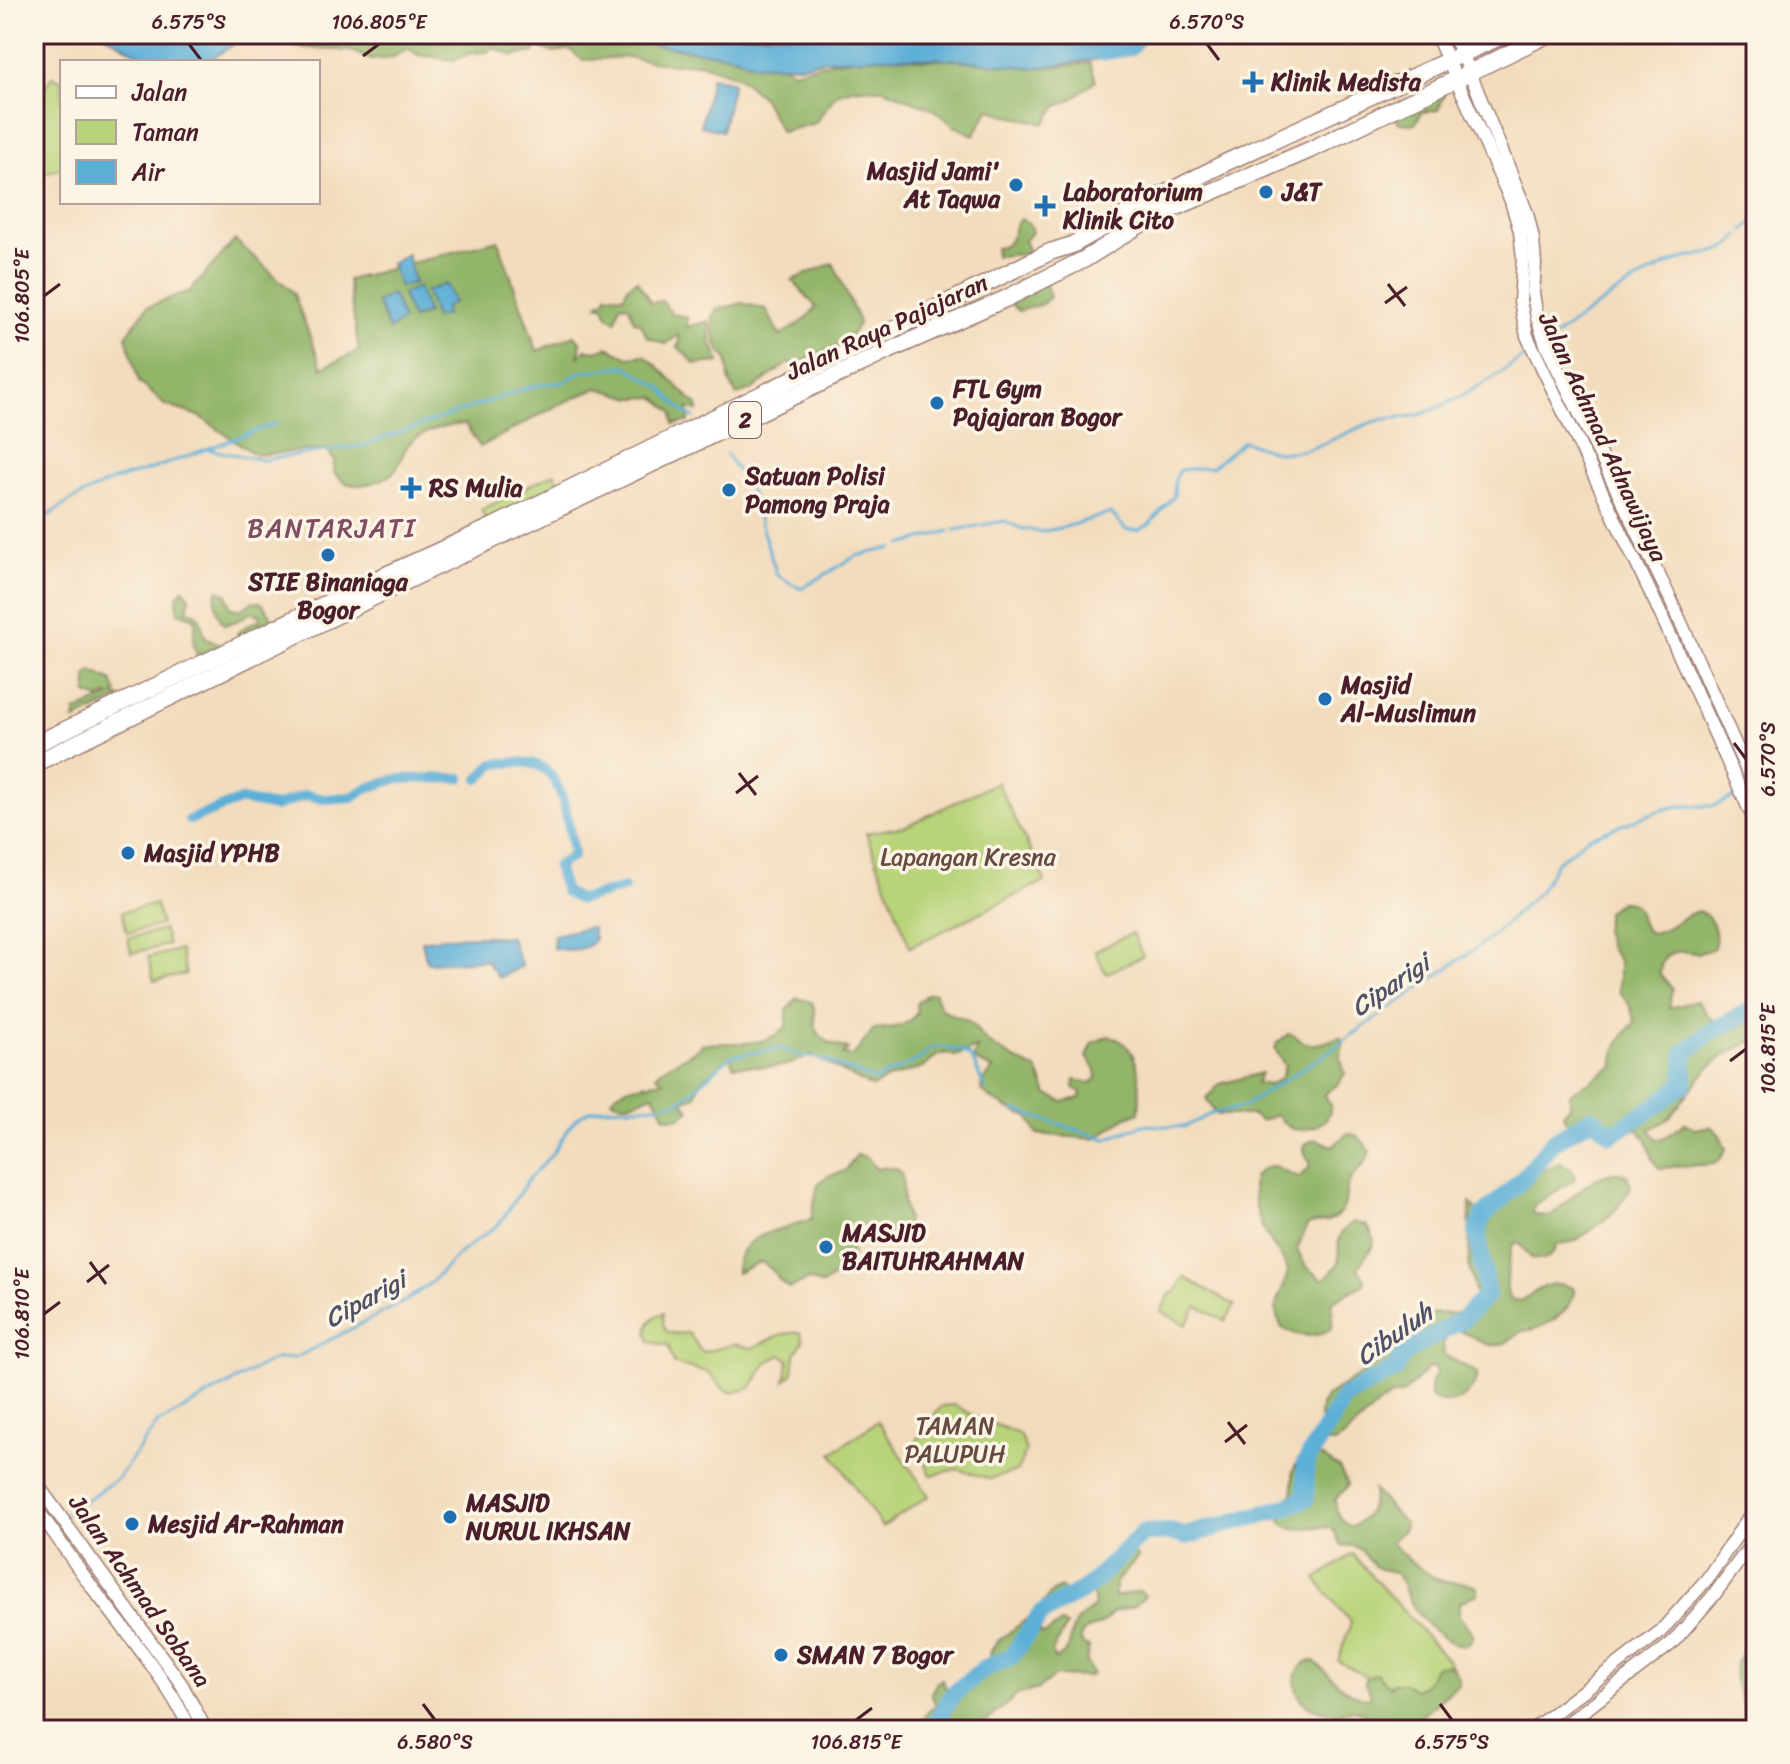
<svg xmlns="http://www.w3.org/2000/svg" width="1790" height="1764" font-family="Sriracha,sans-serif">
<style>
.green{fill:#b8d379;stroke:#817952;stroke-width:2}
.forest{fill:#92b569;stroke:#6e6a4a;stroke-width:2}
.water{fill:#5bafd7;stroke:#526781;stroke-width:2}
.lines{fill:none;stroke-linecap:round;stroke-linejoin:round}
.stream{stroke:#5bafd7;stroke-width:3}
.canal{stroke:#5bafd7;stroke-width:10}
.river{stroke:#5bafd7;stroke-width:18}
.primary-casing{stroke:#9e7e74;stroke-width:15}
.highway-casing{stroke:#9e7e74;stroke-width:19}
.primary{stroke:#fff;stroke-width:12}
.highway{stroke:#fff;stroke-width:16}
.ticks{fill:none;stroke:#4a1f2b;stroke-width:3}
.poi-dot{fill:#1f6fb2;stroke:#fcf5e5;stroke-width:3}
.labels{text-anchor:middle;stroke-width:7;stroke-linejoin:round;paint-order:stroke}
.shield{fill:#fcf5e5;stroke:#7f5f63;stroke-width:2}
.shield-label{font-size:22px;font-weight:bold;fill:#4a1f2b}
.poi-label{font-size:24px;font-weight:bold;fill:#4a1f2b;stroke:#fcf5e5;text-anchor:start}
.street-label{font-size:24px;fill:#4a1f2b;stroke:#fcf5e5}
.park-label{font-size:24px;fill:#664c3e;stroke:#fcf5e5}
.neighbourhood-label{font-size:26px;letter-spacing:2px;fill:#804e62;stroke:#fcf5e5}
.water-label{font-size:26px;font-style:italic;fill:#505167;stroke:#fcf5e5}
.neatline{fill:none;stroke:#4a1f2b;stroke-width:3}
.ticks-label{font-size:20px;text-anchor:middle;fill:#4a1f2b}
</style>
<rect width="100%" height="100%" fill="#fcf5e5"/>
<filter id="ink" filterUnits="userSpaceOnUse"><feTurbulence type="fractalNoise" baseFrequency=".0125" numOctaves="2"/><feDisplacementMap in="SourceGraphic" scale="16" xChannelSelector="R" yChannelSelector="G"/><feConvolveMatrix kernelMatrix="1 2 1 2 8 2 1 2 1" color-interpolation-filters="sRGB"/></filter>
<filter id="wash" filterUnits="userSpaceOnUse"><feTurbulence type="fractalNoise" baseFrequency=".006" numOctaves="4" result="noise"/><feDisplacementMap in="SourceGraphic" scale="32" xChannelSelector="R" yChannelSelector="G"/><feGaussianBlur stdDeviation="1.8" result="paint"/><feColorMatrix in="noise" values="0 0 0 0 0 0 0 0 0 0 0 0 0 0 0 0 0 1.4 0 .05"/><feComposite in="paint" operator="in"/></filter>
<g filter="url(#wash)">
<rect width="100%" height="100%" fill="#f3dcbd"/>
<g class="green">
<path d="M52,77L62,80V168L34,176V85L43,89Z"/>
<path d="M555,473L560,484L487,521L481,510Z"/>
<path d="M997,782L1045,881L910,947L866,833L906,826Z"/>
<path d="M156,904L161,925L127,933L122,912Z"/>
<path d="M164,930L168,945L131,953L128,938Z"/>
<path d="M1132,933L1143,956L1106,974L1095,951Z"/>
<path d="M180,950L186,974L154,981L148,957Z"/>
<path d="M1184,1277L1235,1305L1225,1321L1197,1306L1186,1325L1161,1311L1171,1292L1175,1294Z"/>
<path d="M663,1313C662,1337 669,1334 689,1333L700,1350L704,1352L734,1344L752,1348L782,1334L800,1332L803,1341L795,1354L793,1373L785,1381L789,1359L780,1355L767,1362L751,1388L733,1393L724,1389L707,1372L674,1364L668,1345L650,1342C644,1330 649,1317 663,1313Z"/>
<path d="M955,1405L974,1416L1019,1434L1026,1450L1018,1471L990,1479L957,1469L931,1475L916,1442C923,1427 932,1418 942,1406Z"/>
<path d="M878,1421L929,1496L882,1527L832,1453Z"/>
<path d="M1352,1554L1450,1663L1409,1701L1338,1661L1351,1623L1316,1579Z"/>
</g>
<g class="forest">
<path d="M300,34H509L521,40L539,34L561,39L624,36L635,41L671,44L778,62L793,71L836,61L885,54L923,60L949,59L1035,68L1090,63L1096,80L1074,98L1056,107L1044,124C1024,117 1007,119 990,108L974,135L954,126L935,110L884,89L855,88L836,94L815,123L781,132L763,98L739,77L700,63L671,64L626,57L582,60L570,49L553,53L537,46L534,52L513,56L493,47L488,52L471,53L454,60L418,55L408,48L392,58L371,60L352,51L297,47L286,40Z"/>
<path d="M1441,92L1444,95L1438,110L1422,112L1415,124L1399,123L1394,115Z"/>
<path d="M1021,219L1030,225L1032,233L1024,240L1028,250L1026,254L996,256L995,248C1011,246 1012,237 1016,223Z"/>
<path d="M235,240L293,292L322,368L359,351L348,280L498,240L537,351L575,335L581,343L578,358L585,349L596,351L608,347L628,357L644,355C665,370 679,390 697,405L698,411L688,408L689,422L674,424L673,412L655,397L633,398L598,388L560,404L480,447L465,424C445,426 427,429 411,442C403,448 402,461 396,469C387,482 358,489 344,482C340,480 337,476 334,473V460L326,449L256,455L199,416L165,405L139,382L126,336L147,307L190,291Z"/>
<path d="M833,263L859,322L845,345L820,353L799,363L787,364L751,390L736,395L729,379L727,358C714,351 709,322 716,310L742,303L766,309L780,336L806,319L816,307L792,280Z"/>
<path d="M637,280L651,303L662,301L672,314L687,317V327L709,321L711,343L720,362L695,364L677,346L680,344L678,335L666,344L647,337L641,323L634,321L629,306L620,304L616,321L608,316L604,306L598,304L606,299L607,294L624,296L627,287Z"/>
<path d="M1018,280L1045,282L1050,297L1042,304L1019,311L1011,304L1010,293Z"/>
<path d="M183,589L190,597L187,610C205,612 199,627 207,639L220,644L198,657C188,636 198,635 195,618L178,612L177,596Z"/>
<path d="M218,590L227,594L230,607C240,612 245,608 253,601L262,603L271,615L270,622L239,639L237,633L249,624L259,621L260,615L251,612L239,620L224,625C218,617 212,599 218,590Z"/>
<path d="M92,671L111,680L117,692L114,695L121,698L75,720L76,711L111,696H104L99,699L87,694V675Z"/>
<path d="M1620,901C1648,901 1632,920 1650,933C1668,932 1680,916 1698,911C1714,917 1718,933 1714,948C1708,950 1700,954 1694,953C1676,949 1660,952 1660,974L1672,988L1669,1008L1697,1001L1710,1018L1721,1024C1735,1019 1740,1005 1756,1002V1040C1709,1058 1699,1079 1671,1116C1666,1122 1656,1125 1650,1130L1657,1139H1663L1685,1123L1695,1129L1711,1126L1720,1135L1726,1149L1720,1160L1714,1164L1659,1168L1653,1159L1646,1138L1638,1130L1605,1125L1581,1129L1565,1120L1563,1114L1570,1106V1094L1614,1066C1612,1047 1623,1035 1635,1022L1630,1006L1619,991V961L1609,947L1604,930L1607,912Z"/>
<path d="M935,993C940,1020 956,1011 971,1023C976,1027 979,1034 983,1038C990,1046 1027,1067 1037,1069L1047,1094L1063,1102L1080,1098L1081,1092L1074,1088L1075,1080L1091,1083L1097,1078L1096,1070L1087,1057L1093,1043L1108,1036C1142,1043 1141,1085 1139,1112L1125,1118L1095,1139L1037,1134L1029,1117C1017,1114 988,1099 981,1090L982,1083L993,1069L973,1060L977,1048L955,1056L947,1053L938,1055L924,1067L889,1078L872,1087L811,1055C803,1058 795,1063 786,1065C769,1069 751,1065 733,1066L731,1057C718,1068 698,1078 696,1096L682,1101L690,1110C682,1118 676,1119 665,1117L654,1094C639,1099 627,1109 611,1099C623,1084 645,1084 663,1081L656,1075C671,1059 688,1060 702,1044C730,1041 768,1050 787,1025V1010L797,998L812,1002C817,1011 813,1019 816,1028C820,1041 836,1046 848,1049L843,1055L853,1056L874,1029C891,1028 908,1028 917,1012L916,1004L927,994Z"/>
<path d="M1288,1034C1296,1035 1298,1041 1306,1043C1317,1047 1330,1040 1340,1037L1344,1042L1340,1057L1345,1073L1338,1084L1325,1094C1326,1098 1329,1102 1330,1106C1333,1123 1304,1134 1290,1128C1284,1125 1281,1119 1276,1115L1262,1121L1252,1115H1217L1206,1099L1220,1084L1261,1073L1256,1083L1269,1085L1281,1078L1285,1066L1275,1049L1277,1043Z"/>
<path d="M1348,1133L1358,1136L1370,1151C1367,1165 1354,1172 1348,1184C1344,1195 1348,1207 1338,1215C1330,1224 1317,1221 1307,1225L1297,1250L1305,1265L1321,1279L1326,1278L1339,1263C1339,1242 1334,1237 1353,1222L1366,1225C1385,1247 1364,1251 1358,1269L1365,1279L1363,1285L1333,1301L1332,1328C1316,1339 1298,1337 1282,1328C1267,1301 1284,1296 1288,1271C1284,1256 1272,1247 1265,1233C1258,1219 1251,1193 1254,1177C1273,1155 1279,1172 1300,1177L1309,1168V1162L1304,1151L1305,1144L1316,1139L1333,1146Z"/>
<path d="M857,1155L867,1157L876,1169C907,1163 902,1175 903,1198C903,1211 910,1218 905,1231C888,1239 873,1231 857,1223L846,1236L853,1255L850,1265L822,1285L809,1280L790,1288C776,1283 776,1267 760,1262L737,1273C734,1232 785,1230 811,1219L818,1184L828,1176L845,1171Z"/>
<path d="M1560,1163L1571,1168L1575,1174L1574,1180L1536,1204L1532,1210L1535,1215L1550,1216C1570,1201 1599,1164 1627,1175L1631,1187L1615,1211L1592,1230L1575,1241L1556,1245L1555,1251L1545,1260L1532,1259L1520,1244L1514,1243C1509,1256 1504,1287 1509,1299L1521,1301C1539,1289 1552,1277 1574,1289C1575,1307 1552,1323 1537,1328C1531,1331 1524,1329 1519,1333C1509,1339 1505,1347 1491,1345C1479,1343 1469,1333 1457,1330L1451,1333L1443,1343L1444,1355L1478,1373C1473,1397 1452,1411 1430,1397V1386L1437,1372L1434,1367L1428,1368L1404,1393L1392,1396L1379,1404L1343,1438L1335,1443H1328L1320,1416L1321,1405L1327,1396L1375,1365L1389,1347L1408,1337L1425,1317L1435,1313L1454,1314L1471,1306L1476,1295L1469,1267L1470,1203L1481,1214L1506,1199L1537,1171Z"/>
<path d="M1320,1456L1339,1468L1348,1485L1335,1500C1336,1512 1340,1523 1352,1527C1365,1521 1375,1504 1373,1490L1404,1523L1405,1528L1391,1542C1400,1553 1428,1577 1442,1581C1456,1585 1465,1578 1478,1588V1594L1459,1602V1616L1474,1635L1468,1645C1443,1647 1418,1617 1408,1597C1404,1589 1403,1581 1397,1575C1390,1568 1383,1572 1375,1567C1367,1561 1364,1548 1353,1546C1349,1545 1345,1546 1341,1545L1333,1529C1316,1522 1298,1535 1283,1524L1279,1513L1284,1502L1293,1493V1471L1298,1460Z"/>
<path d="M1129,1548L1138,1557L1115,1583V1597L1140,1591L1145,1596L1135,1606L1113,1612L1103,1623L1083,1632L1080,1638L1083,1645L1089,1647L1086,1662L1093,1674L1087,1677L1055,1676L1038,1689L1017,1695L977,1730H926L921,1724L927,1713L936,1705L931,1693L937,1682L942,1679L948,1692L954,1694L989,1663L991,1651L998,1641L1037,1611L1051,1593L1061,1588L1067,1593C1059,1606 1045,1613 1039,1626L1040,1633L1046,1634L1061,1623L1067,1626L1052,1652L1054,1659C1077,1652 1066,1635 1076,1622C1081,1615 1092,1613 1094,1603C1095,1596 1089,1586 1087,1578L1113,1555Z"/>
<path d="M1756,1637V1730H1747C1748,1690 1713,1676 1756,1637Z"/>
<path d="M1308,1661H1314C1328,1673 1348,1698 1369,1698L1371,1694L1365,1684L1366,1678L1377,1674L1390,1687L1392,1683H1403L1415,1690L1425,1685C1434,1672 1430,1662 1452,1666L1459,1678V1684L1405,1730H1380C1368,1713 1358,1705 1338,1714C1329,1711 1314,1711 1307,1705C1292,1692 1291,1671 1308,1661Z"/>
</g>
<g class="water">
<path d="M104,34H275L249,35L206,62H158L151,61Z"/>
<path d="M590,34H972L1027,43L1065,45L1098,42L1115,34H1142L1123,52L1108,58L1035,68L949,59L883,57L826,60L802,65H754L734,56L654,45L631,36L610,41Z"/>
<path d="M711,77L733,82L722,131L701,126Z"/>
<path d="M407,254L414,283L400,287L391,264Z"/>
<path d="M446,284L454,302L445,307L446,315L435,318L426,291Z"/>
<path d="M418,287L427,313L412,319L402,294Z"/>
<path d="M392,294L403,320L389,330L377,302Z"/>
<path d="M589,927L592,928L594,940C585,953 567,951 553,948L554,935Z"/>
<path d="M485,936L510,937L522,966L499,978L486,960L427,963L422,941L444,937Z"/>
</g>
<g class="lines">
<g class="stream">
<path d="M1744,230L1756,220"/>
<path d="M1548,341C1587,314 1634,277 1679,260C1700,252 1726,257 1739,235"/>
<path d="M207,449L262,460L361,446L533,386L564,382L581,372L625,366L660,387L683,411L694,418"/>
<path d="M726,454L748,485L777,575L801,589L856,556L892,548"/>
<path d="M34,525L72,500L111,481L155,468L277,423"/>
<path d="M955,530L1005,521L1020,528L1040,532L1065,527L1111,513L1126,530H1138L1149,525L1174,496L1175,479L1179,470L1212,467L1243,441C1254,444 1267,451 1278,452C1315,455 1344,431 1377,421C1393,416 1410,419 1425,413C1463,398 1498,375 1531,352"/>
<path d="M902,545L949,531"/>
<path d="M668,1104L681,1101L731,1056L782,1048L802,1057H814L875,1080L920,1059L933,1047C976,1049 970,1056 985,1089"/>
<path d="M1014,1110L1106,1139L1143,1125L1184,1127L1211,1114L1243,1107L1325,1054L1489,939L1540,891L1557,862L1587,838L1658,811L1679,806H1714L1740,795"/>
<path d="M66,1514L118,1478L157,1424L274,1359L295,1358L407,1300L429,1284L461,1252L500,1223L527,1181L551,1155L573,1122L581,1115L590,1110L602,1108L662,1106"/>
<path d="M34,1540L36,1539"/>
</g>
<g class="canal">
<path d="M479,779L493,764C507,763 524,760 537,765C564,774 570,831 573,856L557,866L565,892L580,900L624,888"/>
<path d="M189,820L241,800L275,807L306,795L324,799L352,797L367,788L397,779L461,778"/>
</g>
<g class="river">
<path d="M1102,52L1130,47L1139,34"/>
<path d="M931,1730L953,1694L984,1669L1012,1656L1041,1614L1088,1587L1143,1533L1170,1532L1185,1536L1284,1508L1306,1498L1305,1464L1344,1397L1396,1369L1403,1354L1463,1319L1487,1295L1477,1231L1483,1216L1523,1179L1553,1142L1592,1118L1612,1134L1654,1107L1684,1083V1053L1712,1031L1756,1008"/>
</g>
</g>
</g>
<g filter="url(#ink)">
<g class="lines">
<defs>
<g id="primary">
<path d="M1436,34L1511,201L1520,231L1523,259L1520,301L1527,336L1656,604L1756,824"/>
<path d="M1451,34L1462,53L1527,213L1533,239L1535,264L1533,293L1537,318L1547,347L1670,598L1756,791"/>
<path d="M34,1480L182,1685L206,1730"/>
<path d="M34,1505C54,1532 72,1560 92,1587C127,1633 165,1677 191,1730"/>
<path d="M1532,1730L1661,1631L1707,1579L1756,1507"/>
<path d="M1559,1730L1672,1643L1714,1595L1756,1538"/>
</g>
<g id="highway">
<path d="M34,745L375,580L494,526L1050,252L1072,245L1139,207L1227,162L1506,34"/>
<path d="M34,764L394,587L890,350L1005,299L1085,259L1149,219L1312,149L1549,34"/>
</g>
</defs>
<use href="#primary" class="primary-casing"/>
<use href="#highway" class="highway-casing"/>
<use href="#primary" class="primary"/>
<use href="#highway" class="highway"/>
</g>
</g>
<path class="ticks" d="M189,44L201,60M1207,44L1219,60M363,56L379,44M1388,284L1405,306M44,296L60,284M1385,303L1407,287M1734,743L1746,759M739,773L756,795M736,793L758,776M1730,1061L1746,1049M90,1262L106,1284M87,1282L109,1265M44,1314L60,1302M1228,1422L1245,1444M1225,1442L1247,1425M423,1704L435,1720M1440,1704L1452,1720M856,1720L872,1708"/>
<g class="poi-dot">
<path d="M1249 70h8v8h8v8h-8v8h-8v-8h-8v-8h8z"/>
<circle cx="1016" cy="185" r="8"/>
<circle cx="1266" cy="192" r="8"/>
<path d="M1041 194h8v8h8v8h-8v8h-8v-8h-8v-8h8z"/>
<circle cx="937" cy="403" r="8"/>
<path d="M407 476h8v8h8v8h-8v8h-8v-8h-8v-8h8z"/>
<circle cx="729" cy="490" r="8"/>
<circle cx="328" cy="555" r="8"/>
<circle cx="1325" cy="699" r="8"/>
<circle cx="128" cy="853" r="8"/>
<circle cx="826" cy="1247" r="8"/>
<circle cx="450" cy="1517" r="8"/>
<circle cx="132" cy="1524" r="8"/>
<circle cx="781" cy="1655" r="8"/>
</g>
<g class="labels">
<rect class="shield" x="729" y="402" width="32" height="36" rx="6"/>
<g class="shield-label">
<text x="745" y="428">2</text>
</g>
<g class="poi-label">
<text x="1271" y="90">Klinik Medista</text>
<text x="1000" y="179" text-anchor="end">Masjid Jami'<tspan x="1000" dy="28">At Taqwa</tspan></text>
<text x="1063" y="200">Laboratorium<tspan x="1063" dy="28">Klinik Cito</tspan></text>
<text x="1282" y="200">J&amp;T</text>
<text x="953" y="397">FTL Gym<tspan x="953" dy="28">Pajajaran Bogor</tspan></text>
<text x="745" y="484">Satuan Polisi<tspan x="745" dy="28">Pamong Praja</tspan></text>
<text x="429" y="496">RS Mulia</text>
<text x="328" y="590" text-anchor="middle">STIE Binaniaga<tspan x="328" dy="28">Bogor</tspan></text>
<text x="1341" y="693">Masjid<tspan x="1341" dy="28">Al-Muslimun</tspan></text>
<text x="144" y="861">Masjid YPHB</text>
<text x="842" y="1241">MASJID<tspan x="842" dy="28">BAITUHRAHMAN</tspan></text>
<text x="466" y="1511">MASJID<tspan x="466" dy="28">NURUL IKHSAN</tspan></text>
<text x="148" y="1532">Mesjid Ar-Rahman</text>
<text x="797" y="1663">SMAN 7 Bogor</text>
</g>
<g class="street-label">
<text transform="translate(887 327) rotate(-25)" y="8">Jalan Raya Pajajaran</text>
<text transform="translate(1603 437) rotate(65)" y="8">Jalan Achmad Adnawijaya</text>
<text transform="translate(140 1591) rotate(55)" y="8">Jalan Achmad Sobana</text>
</g>
<g class="park-label">
<text x="968" y="865">Lapangan Kresna</text>
<text x="955" y="1434">TAMAN<tspan x="955" dy="28">PALUPUH</tspan></text>
</g>
<g class="neighbourhood-label">
<text x="332" y="537">BANTARJATI</text>
</g>
<g class="water-label">
<text transform="translate(1390 985) rotate(-34)" y="9">Ciparigi</text>
<text transform="translate(365 1299) rotate(-29)" y="9">Ciparigi</text>
<text transform="translate(1394 1334) rotate(-35)" y="9">Cibuluh</text>
</g>
</g>
<rect width="1790" height="1764" fill="none" stroke="#fcf5e5" stroke-width="88"/>
<rect x="60" y="60" width="260" height="144" fill="#fcf5e5" stroke="#b59f9b" stroke-width="2"/>
<rect x="76" y="86" width="40" height="12" fill="#ffffff" stroke="#b59f9b" stroke-width="2"/>
<text x="132" y="100" font-size="24" fill="#4a1f2b">Jalan</text>
<rect x="76" y="120" width="40" height="24" fill="#b8d379" stroke="#b59f9b" stroke-width="2"/>
<text x="132" y="140" font-size="24" fill="#4a1f2b">Taman</text>
<rect x="76" y="160" width="40" height="24" fill="#5bafd7" stroke="#b59f9b" stroke-width="2"/>
<text x="132" y="180" font-size="24" fill="#4a1f2b">Air</text>
<rect x="44" y="44" width="1702" height="1676" class="neatline"/>
<g class="ticks-label">
<text x="189" y="29">6.575°S</text>
<text x="379" y="29">106.805°E</text>
<text x="1207" y="29">6.570°S</text>
<text transform="translate(22 296) rotate(-90)" y="7">106.805°E</text>
<text transform="translate(1768 759) rotate(-90)" y="7">6.570°S</text>
<text transform="translate(1768 1049) rotate(-90)" y="7">106.815°E</text>
<text transform="translate(22 1314) rotate(-90)" y="7">106.810°E</text>
<text x="435" y="1749">6.580°S</text>
<text x="856" y="1749">106.815°E</text>
<text x="1452" y="1749">6.575°S</text>
</g>
</svg>
